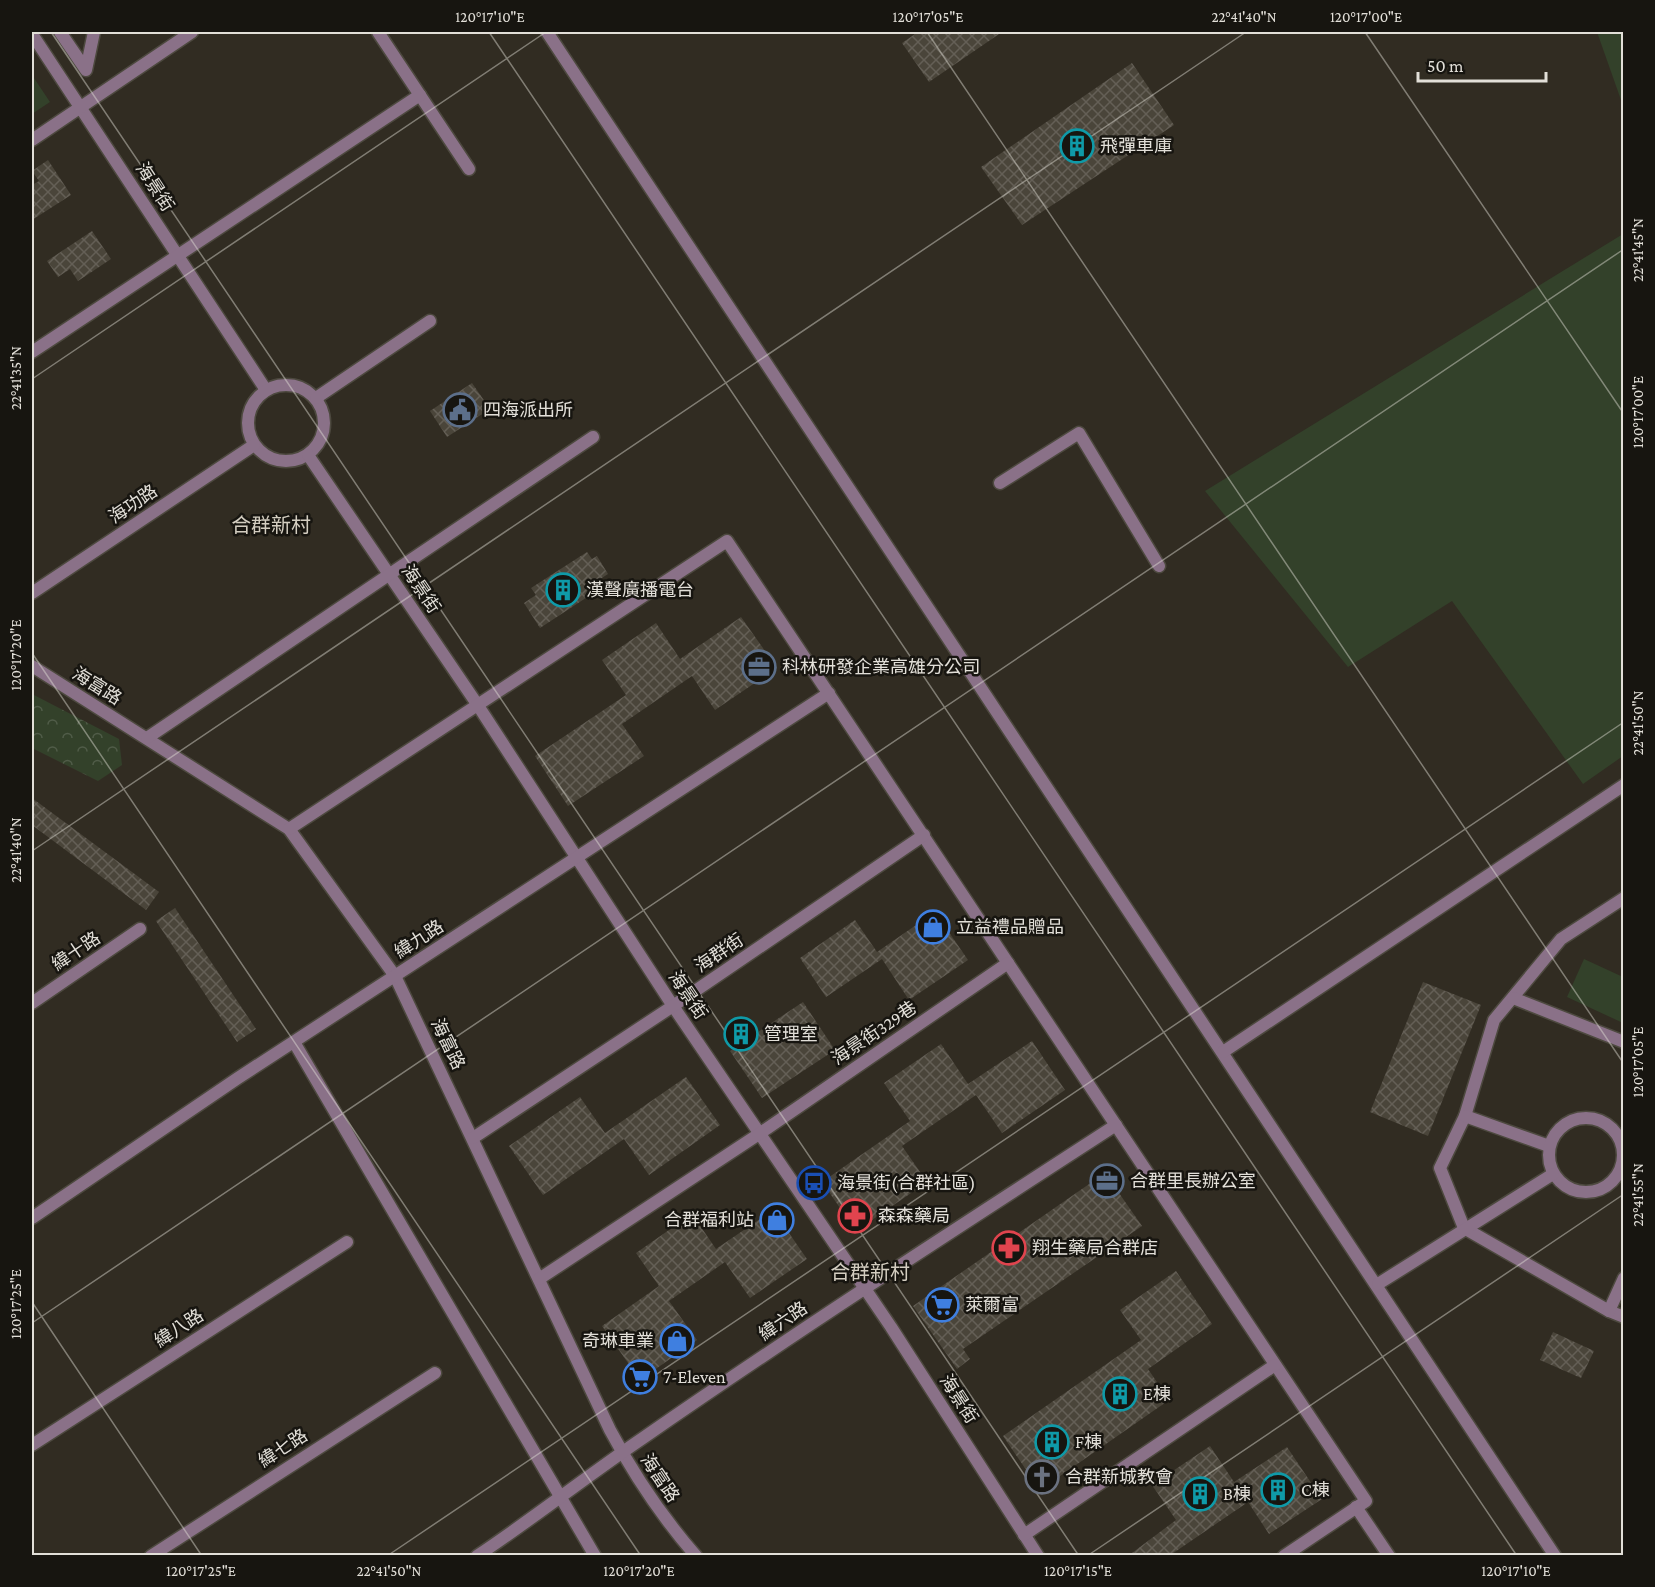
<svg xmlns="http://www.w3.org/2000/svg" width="1655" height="1587" font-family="'Crimson Pro','Noto Sans TC',serif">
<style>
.grass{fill:#33412a}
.park{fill:url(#park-crowns)}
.building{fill:url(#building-cross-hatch)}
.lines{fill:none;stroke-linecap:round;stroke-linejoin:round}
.pedestrian-casing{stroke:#4d493f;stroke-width:15}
.minor-casing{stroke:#4d493f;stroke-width:15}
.pedestrian{stroke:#8a7188;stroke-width:12}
.minor{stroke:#8a7188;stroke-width:12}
.ticks{fill:none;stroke:#e2dfd8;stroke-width:1.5;stroke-opacity:0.45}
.labels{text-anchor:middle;stroke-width:5;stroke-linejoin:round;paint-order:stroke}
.poi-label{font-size:18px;fill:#e2dfd8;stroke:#171510;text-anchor:start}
.street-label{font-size:18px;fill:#e2dfd8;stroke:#171510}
.neighbourhood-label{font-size:20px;fill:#d3cdc0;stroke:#171510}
.neatline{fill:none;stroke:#e2dfd8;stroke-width:2}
.ticks-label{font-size:15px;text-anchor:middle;fill:#e2dfd8}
</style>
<defs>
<pattern id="park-crowns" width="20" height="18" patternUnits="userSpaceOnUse" patternTransform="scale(1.5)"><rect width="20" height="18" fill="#33412a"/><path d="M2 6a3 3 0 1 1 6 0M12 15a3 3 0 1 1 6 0" fill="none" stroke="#505c48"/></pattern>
<pattern id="building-cross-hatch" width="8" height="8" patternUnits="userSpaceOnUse" patternTransform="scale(1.5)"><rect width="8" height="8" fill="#4a453a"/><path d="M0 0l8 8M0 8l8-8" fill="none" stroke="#645f56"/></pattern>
</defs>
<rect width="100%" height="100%" fill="#312c22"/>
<g class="grass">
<path d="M1597,32H1623V103L1621,100Z"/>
<path d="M32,75L50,102L32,114Z"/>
<path d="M1623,234V756L1583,784L1452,601L1348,667L1205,491Z"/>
<path d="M1584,959L1623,977V1023L1567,997Z"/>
</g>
<path class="park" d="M32,694L119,739L122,765L98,781L32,748Z"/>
<g class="building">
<path d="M918,32H1002L929,82L902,43Z"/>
<path d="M1132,63L1174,125L1022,225L981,167Z"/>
<path d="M48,160L71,195L32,220V185L39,181L32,171Z"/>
<path d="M92,231L111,259L78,281L70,269L58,277L47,261Z"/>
<path d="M472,383L490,409L447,437L430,411Z"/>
<path d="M587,552L592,559L597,556L608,574L591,585L595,592L540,628L524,603L536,595L531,588Z"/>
<path d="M741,617L777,668L715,710L692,676L622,724L644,756L568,806L535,756L626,695L602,660L656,623L680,659Z"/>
<path d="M32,798L159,892L146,910L32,825Z"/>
<path d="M175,908L256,1029L237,1042L156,921Z"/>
<path d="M935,912L968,960L909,1000L882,959L826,997L800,958L855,920L877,952Z"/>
<path d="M1423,982L1481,1005L1428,1136L1370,1112Z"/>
<path d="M803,1002L835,1050L762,1098L730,1051L740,1044L731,1031L743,1023L752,1036Z"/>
<path d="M1032,1041L1065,1090L1002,1133L976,1095L902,1146L927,1182L856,1231L822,1182L910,1121L884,1083L941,1044L968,1084Z"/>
<path d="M686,1077L720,1125L649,1175L624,1139L543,1195L509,1146L580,1097L605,1133Z"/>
<path d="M1105,1173L1142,1226L963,1349L970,1359L957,1369L913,1306Z"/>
<path d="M773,1210L807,1259L750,1298L725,1262L669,1301L697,1340L640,1380L602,1326L659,1286L636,1253L692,1214L716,1249Z"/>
<path d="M1176,1271L1212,1324L1148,1369L1169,1400L1040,1490L1003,1436L1141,1340L1120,1310Z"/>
<path d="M1553,1332L1594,1351L1581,1378L1540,1360Z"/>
<path d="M1210,1446L1234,1482L1287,1447L1322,1499L1269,1534L1248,1502L1169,1556H1128L1176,1520L1152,1485Z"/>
</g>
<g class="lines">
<defs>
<path id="pedestrian" d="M60,32L86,70L94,32"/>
<g id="minor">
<path d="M378,32L469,169"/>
<path d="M547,32L1555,1556"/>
<path d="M32,34L266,390"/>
<path d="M32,140L192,32"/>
<path d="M32,352L420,95"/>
<circle cx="286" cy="423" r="38"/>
<path d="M316,398L430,321"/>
<path d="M308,455L477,704L673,1006L891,1327L1038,1556"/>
<path d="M1000,483L1079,433L1159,566"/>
<path d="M32,593L254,445"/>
<path d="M32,666L289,829L395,976L610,1430C634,1475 662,1517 696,1556"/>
<path d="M147,738L593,437"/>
<path d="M289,829L727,541L1366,1501L1284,1556"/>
<path d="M1624,898L1561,939L1494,1020L1465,1116L1440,1168L1464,1228L1609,1311L1624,1317"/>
<path d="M1513,998L1624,1042"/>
<path d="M32,1003L140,929"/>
<path d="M294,1042L595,1556"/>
<path d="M1223,1052L1624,785"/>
<path d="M1465,1116L1549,1146"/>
<circle cx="1586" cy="1155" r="37"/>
<path d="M473,1138L673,1006L924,835"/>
<path d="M32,1218L238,1078L829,693"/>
<path d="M539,1279L759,1134L1008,963"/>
<path d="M1378,1284L1553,1174"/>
<path d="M1609,1311L1624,1278"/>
<path d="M32,1445L347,1242"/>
<path d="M1356,1507L1389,1556"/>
<path d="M1024,1535L1275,1365"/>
<path d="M151,1556L435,1373"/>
<path d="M477,1556C534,1518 587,1476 643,1438C799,1330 957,1228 1116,1125"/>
</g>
</defs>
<use href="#pedestrian" class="pedestrian-casing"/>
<use href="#minor" class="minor-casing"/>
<use href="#pedestrian" class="pedestrian"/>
<use href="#minor" class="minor"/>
</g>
<path class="ticks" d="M51,32L1079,1556M489,32L1517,1556M927,32L1624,1064M1365,32L1624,414M32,379L546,32M32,653L641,1556M32,851L1246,32M32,1302L202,1556M32,1323L1624,249M387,1556L1624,722M1087,1556L1624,1194"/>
<defs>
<symbol id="building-ring" viewBox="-11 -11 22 22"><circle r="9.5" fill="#171510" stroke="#0f9aa8" stroke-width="1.5"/><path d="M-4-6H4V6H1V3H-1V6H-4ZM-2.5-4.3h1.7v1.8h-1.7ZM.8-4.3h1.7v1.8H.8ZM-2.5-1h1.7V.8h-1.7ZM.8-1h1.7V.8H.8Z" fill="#0f9aa8"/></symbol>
<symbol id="civic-ring" viewBox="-11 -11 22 22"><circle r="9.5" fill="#171510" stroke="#5c6f8a" stroke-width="1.5"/><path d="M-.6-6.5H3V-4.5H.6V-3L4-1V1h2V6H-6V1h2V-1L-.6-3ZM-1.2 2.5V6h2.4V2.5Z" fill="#5c6f8a"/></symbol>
<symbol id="office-ring" viewBox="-11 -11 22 22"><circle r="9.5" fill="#171510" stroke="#5c6f8a" stroke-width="1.5"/><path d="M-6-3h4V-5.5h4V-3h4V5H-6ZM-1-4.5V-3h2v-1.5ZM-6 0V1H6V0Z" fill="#5c6f8a"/></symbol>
<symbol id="shop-ring" viewBox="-11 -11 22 22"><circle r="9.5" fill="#171510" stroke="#3f7fe0" stroke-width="1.5"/><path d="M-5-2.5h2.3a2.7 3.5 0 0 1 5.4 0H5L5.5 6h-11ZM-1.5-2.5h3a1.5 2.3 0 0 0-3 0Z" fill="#3f7fe0"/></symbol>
<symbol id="bus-ring" viewBox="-11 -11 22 22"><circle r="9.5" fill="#171510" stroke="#1a4fb4" stroke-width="1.5"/><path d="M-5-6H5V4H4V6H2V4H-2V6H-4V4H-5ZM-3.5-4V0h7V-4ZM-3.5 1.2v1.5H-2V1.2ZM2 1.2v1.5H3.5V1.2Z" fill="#1a4fb4"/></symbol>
<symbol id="pharmacy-ring" viewBox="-11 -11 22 22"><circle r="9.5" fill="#171510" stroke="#e0444e" stroke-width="1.5"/><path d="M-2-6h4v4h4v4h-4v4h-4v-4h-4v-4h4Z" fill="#e0444e"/></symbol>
<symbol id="supermarket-ring" viewBox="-11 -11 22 22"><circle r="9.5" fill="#171510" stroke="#3f7fe0" stroke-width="1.5"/><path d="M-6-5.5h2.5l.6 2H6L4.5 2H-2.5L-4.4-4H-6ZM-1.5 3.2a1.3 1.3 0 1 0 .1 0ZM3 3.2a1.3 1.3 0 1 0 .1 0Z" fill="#3f7fe0"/></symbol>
<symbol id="church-ring" viewBox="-11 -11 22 22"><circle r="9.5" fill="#171510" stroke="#6b7280" stroke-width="1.5"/><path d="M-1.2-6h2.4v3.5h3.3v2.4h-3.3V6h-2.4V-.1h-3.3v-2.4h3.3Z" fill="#6b7280"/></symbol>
</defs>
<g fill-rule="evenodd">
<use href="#building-ring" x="1058" y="127" width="38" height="38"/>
<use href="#civic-ring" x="441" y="391" width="38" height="38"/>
<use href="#building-ring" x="544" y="571" width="38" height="38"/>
<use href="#office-ring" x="740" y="648" width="38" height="38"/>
<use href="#shop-ring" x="914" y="908" width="38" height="38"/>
<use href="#building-ring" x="722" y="1015" width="38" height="38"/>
<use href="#office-ring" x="1088" y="1162" width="38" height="38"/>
<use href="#bus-ring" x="795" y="1164" width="38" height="38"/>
<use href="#pharmacy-ring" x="836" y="1197" width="38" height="38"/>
<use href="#shop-ring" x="758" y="1201" width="38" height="38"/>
<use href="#pharmacy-ring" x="990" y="1229" width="38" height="38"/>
<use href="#supermarket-ring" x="923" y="1286" width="38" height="38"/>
<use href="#shop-ring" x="658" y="1322" width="38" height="38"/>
<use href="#supermarket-ring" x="621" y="1358" width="38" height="38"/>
<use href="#building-ring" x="1101" y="1375" width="38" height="38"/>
<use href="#building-ring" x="1033" y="1423" width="38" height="38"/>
<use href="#church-ring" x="1023" y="1458" width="38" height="38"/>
<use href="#building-ring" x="1259" y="1471" width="38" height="38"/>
<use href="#building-ring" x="1181" y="1475" width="38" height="38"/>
</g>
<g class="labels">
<g class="poi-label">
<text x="1100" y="152">飛彈車庫</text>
<text x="483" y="416">四海派出所</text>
<text x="586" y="596">漢聲廣播電台</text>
<text x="782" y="673">科林研發企業高雄分公司</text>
<text x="956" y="933">立益禮品贈品</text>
<text x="764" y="1040">管理室</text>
<text x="1130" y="1187">合群里長辦公室</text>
<text x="837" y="1189">海景街(合群社區)</text>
<text x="878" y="1222">森森藥局</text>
<text x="754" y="1226" text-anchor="end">合群福利站</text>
<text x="1032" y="1254">翔生藥局合群店</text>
<text x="965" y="1311">萊爾富</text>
<text x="654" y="1347" text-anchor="end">奇琳車業</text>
<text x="663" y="1383">7-Eleven</text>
<text x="1143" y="1400">E棟</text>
<text x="1075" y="1448">F棟</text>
<text x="1065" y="1483">合群新城教會</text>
<text x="1301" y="1496">C棟</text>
<text x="1223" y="1500">B棟</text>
</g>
<g class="street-label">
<text transform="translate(155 187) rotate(57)" y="6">海景街</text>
<text transform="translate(133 504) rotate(-34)" y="6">海功路</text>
<text transform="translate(421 589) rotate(56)" y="6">海景街</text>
<text transform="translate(97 686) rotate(32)" y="6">海富路</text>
<text transform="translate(419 939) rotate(-33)" y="6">緯九路</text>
<text transform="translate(76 951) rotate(-34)" y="6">緯十路</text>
<text transform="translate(719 953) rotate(-34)" y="6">海群街</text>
<text transform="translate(688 995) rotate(56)" y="6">海景街</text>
<text transform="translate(874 1033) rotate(-34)" y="6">海景街329巷</text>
<text transform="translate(448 1044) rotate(64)" y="6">海富路</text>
<text transform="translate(783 1321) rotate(-34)" y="6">緯六路</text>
<text transform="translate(179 1328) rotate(-33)" y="6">緯八路</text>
<text transform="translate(959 1399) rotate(57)" y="6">海景街</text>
<text transform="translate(283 1448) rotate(-33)" y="6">緯七路</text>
<text transform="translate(660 1478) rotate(56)" y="6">海富路</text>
</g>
<g class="neighbourhood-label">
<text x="271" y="532">合群新村</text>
<text x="870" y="1279">合群新村</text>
</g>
</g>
<rect width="1655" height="1587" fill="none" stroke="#171510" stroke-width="66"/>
<path d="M1418 72v9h128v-9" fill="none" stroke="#e2dfd8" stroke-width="3"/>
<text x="1427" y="72" font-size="18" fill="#e2dfd8" stroke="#171510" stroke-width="4.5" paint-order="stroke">50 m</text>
<rect x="33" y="33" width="1589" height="1521" class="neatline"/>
<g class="ticks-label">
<text x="490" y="22">120°17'10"E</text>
<text x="928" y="22">120°17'05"E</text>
<text x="1244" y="22">22°41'40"N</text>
<text x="1366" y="22">120°17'00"E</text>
<text transform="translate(1638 250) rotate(-90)" y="5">22°41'45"N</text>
<text transform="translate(16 378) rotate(-90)" y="5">22°41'35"N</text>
<text transform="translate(1638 412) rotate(-90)" y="5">120°17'00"E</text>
<text transform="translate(16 655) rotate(-90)" y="5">120°17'20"E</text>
<text transform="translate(1638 723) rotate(-90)" y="5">22°41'50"N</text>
<text transform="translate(16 850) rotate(-90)" y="5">22°41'40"N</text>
<text transform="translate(1638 1062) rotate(-90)" y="5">120°17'05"E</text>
<text transform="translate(1638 1195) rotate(-90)" y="5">22°41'55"N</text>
<text transform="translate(16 1304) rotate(-90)" y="5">120°17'25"E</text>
<text x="201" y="1576">120°17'25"E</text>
<text x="389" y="1576">22°41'50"N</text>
<text x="639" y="1576">120°17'20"E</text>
<text x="1078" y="1576">120°17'15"E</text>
<text x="1516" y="1576">120°17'10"E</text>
</g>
</svg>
